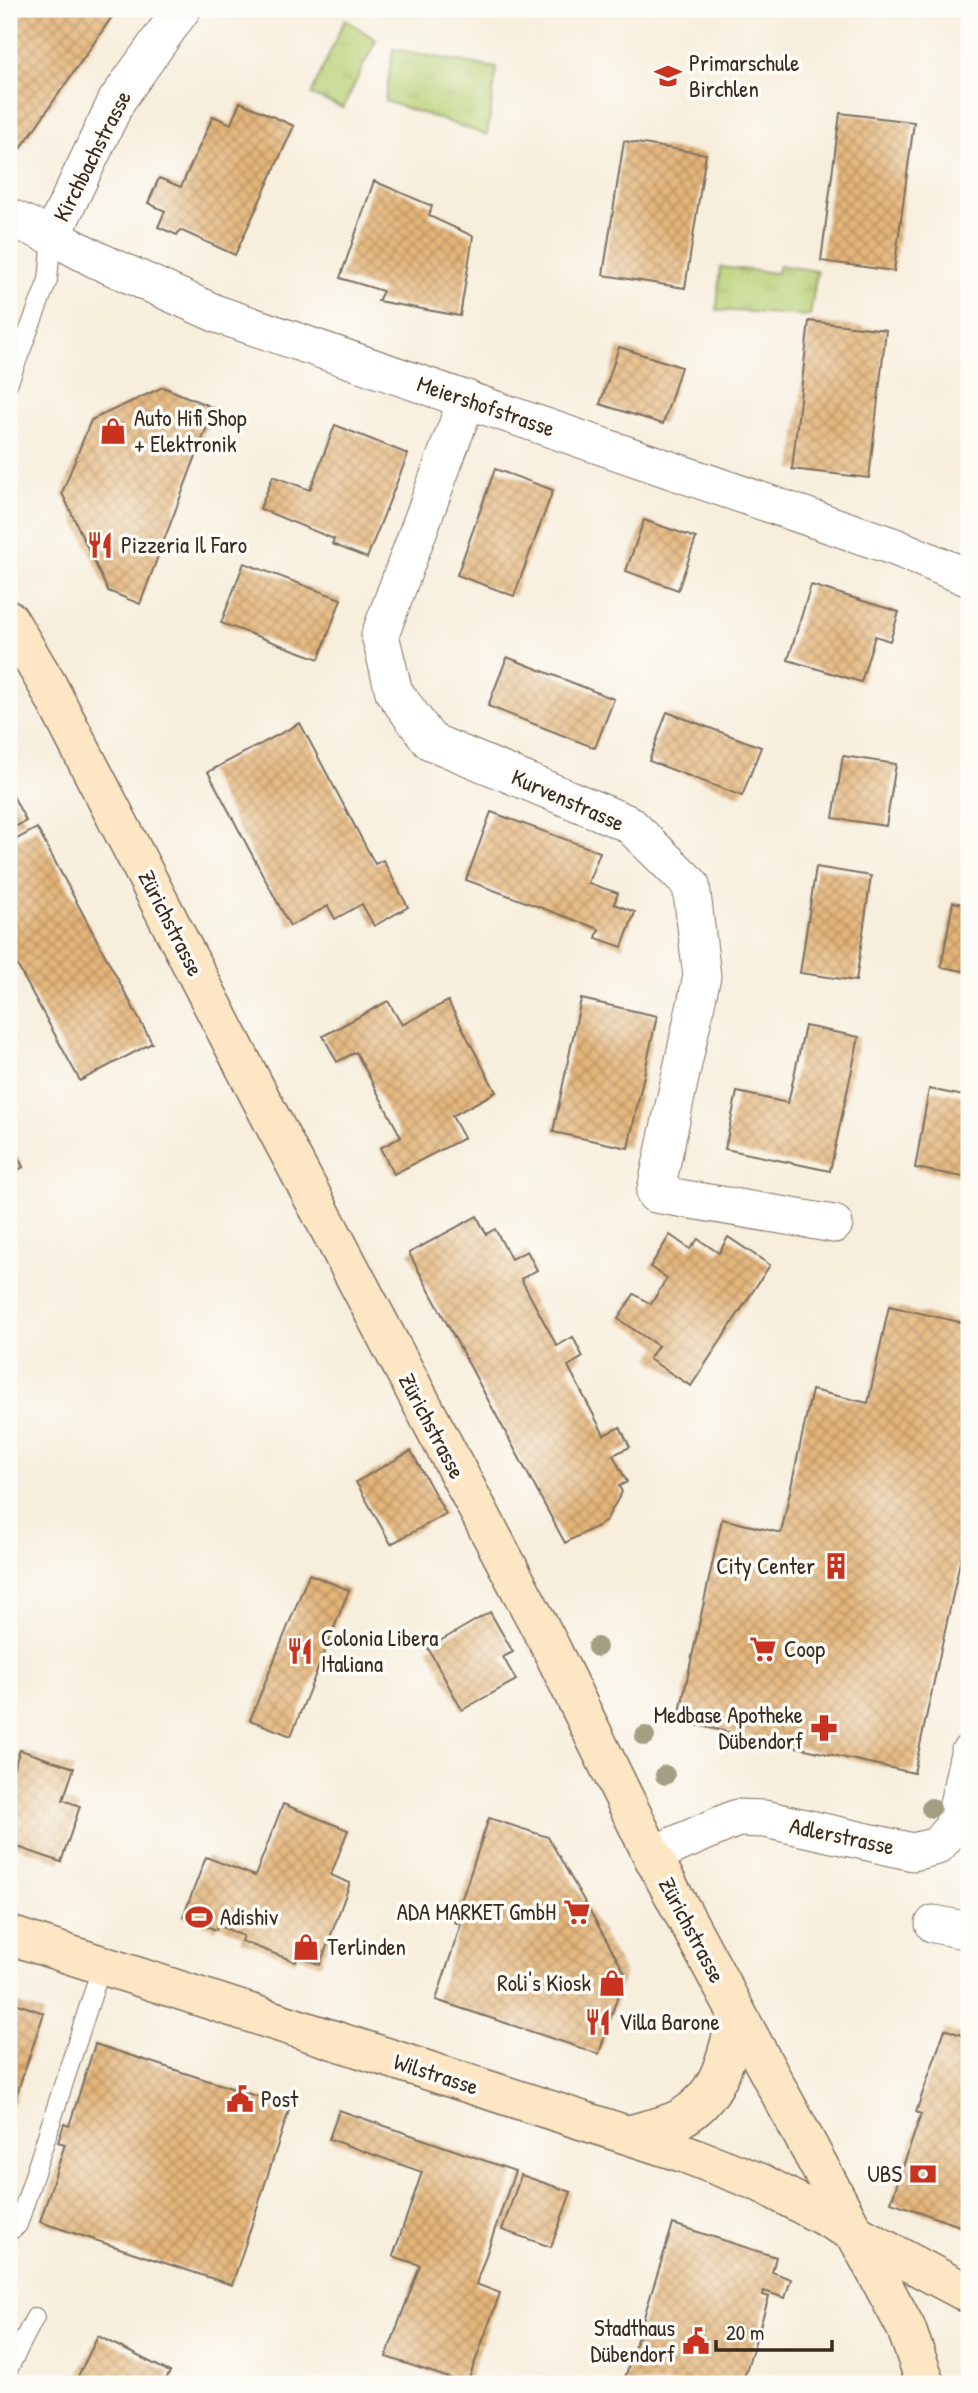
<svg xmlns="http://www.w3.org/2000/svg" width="978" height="2393" font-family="'Patrick Hand',sans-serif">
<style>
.park{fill:url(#park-tufts);stroke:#7a7d4a;stroke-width:2}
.building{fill:url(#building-cross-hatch)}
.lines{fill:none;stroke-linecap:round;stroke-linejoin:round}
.lane-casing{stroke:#7d6f60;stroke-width:20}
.street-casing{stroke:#7d6f60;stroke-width:39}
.secondary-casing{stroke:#7d6f60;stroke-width:41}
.lane{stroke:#fff;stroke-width:18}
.street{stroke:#fff;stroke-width:37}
.secondary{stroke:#fce6c4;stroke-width:38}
.tree{fill:#a49e82}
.labels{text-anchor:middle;stroke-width:7;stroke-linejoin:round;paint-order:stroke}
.poi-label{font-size:23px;fill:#3b2a1e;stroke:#fdfcf7;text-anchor:start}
.street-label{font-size:23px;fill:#3b2a1e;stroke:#fdfcf7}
</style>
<defs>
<pattern id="park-tufts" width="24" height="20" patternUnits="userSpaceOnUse" patternTransform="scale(1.75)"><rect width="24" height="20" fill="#b8d075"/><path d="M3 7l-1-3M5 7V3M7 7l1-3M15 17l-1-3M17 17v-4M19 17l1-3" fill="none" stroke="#9fb365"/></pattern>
<pattern id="building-cross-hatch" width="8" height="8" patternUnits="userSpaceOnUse" patternTransform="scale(1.75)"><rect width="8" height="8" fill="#e4b579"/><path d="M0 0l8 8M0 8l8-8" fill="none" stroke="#ba9363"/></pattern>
</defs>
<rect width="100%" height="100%" fill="#fdfcf7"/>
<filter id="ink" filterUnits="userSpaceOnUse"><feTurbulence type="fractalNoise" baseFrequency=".0143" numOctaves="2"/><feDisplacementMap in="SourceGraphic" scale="14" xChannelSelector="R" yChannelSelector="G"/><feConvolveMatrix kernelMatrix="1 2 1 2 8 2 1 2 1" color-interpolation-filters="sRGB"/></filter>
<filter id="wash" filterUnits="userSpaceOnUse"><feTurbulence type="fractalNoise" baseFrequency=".00686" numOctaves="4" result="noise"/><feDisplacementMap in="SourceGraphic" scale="28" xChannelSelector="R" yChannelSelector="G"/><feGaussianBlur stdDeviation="1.57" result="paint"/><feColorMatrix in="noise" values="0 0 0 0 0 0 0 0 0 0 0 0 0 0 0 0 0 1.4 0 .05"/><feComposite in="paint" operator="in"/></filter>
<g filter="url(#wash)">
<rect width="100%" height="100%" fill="#f7eedc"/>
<g class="park">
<path d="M345,19L376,40L343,108L311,95Z"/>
<path d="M393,49L497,68L487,135L385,101Z"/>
<path d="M779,265L817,271L810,316L717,310L720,267L777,273Z"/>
</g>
<g id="blocks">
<g class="building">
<path d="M9,9H113L116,11L21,148L9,139Z"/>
<path d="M240,102L294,126L235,255L180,230L177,235L158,227L165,211L148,203L159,178L181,187L213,116L231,124Z"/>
<path d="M840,113L914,122L894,271L821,261Z"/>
<path d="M624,141L706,154L685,288L603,275Z"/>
<path d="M374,181L432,206L429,216L473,236L460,316L378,301L383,291L340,278Z"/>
<path d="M809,321L886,330L869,478L792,469Z"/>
<path d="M619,347L681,367L663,424L600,404Z"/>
<path d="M163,387L214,408L140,604L108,591L62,493L91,420Z"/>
<path d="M335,425L408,454L367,558L332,544L334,539L260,509L273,476L310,490Z"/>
<path d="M495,469L553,490L514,596L457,575Z"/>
<path d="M644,520L696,538L678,590L626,571Z"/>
<path d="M244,563L341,599L319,659L221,623Z"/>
<path d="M811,585L899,612L890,641L875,636L861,682L788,660Z"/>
<path d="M507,657L614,699L595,748L488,706Z"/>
<path d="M667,712L761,747L742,796L649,761Z"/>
<path d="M300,723L375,864L383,860L408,907L374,926L362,904L335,919L328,906L290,926L208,772Z"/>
<path d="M843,756L896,764L886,826L833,818Z"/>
<path d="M9,788L26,821L9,830Z"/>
<path d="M491,812L600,852L588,883L618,893L614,904L635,912L622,947L596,938L599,929L466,880Z"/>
<path d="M37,828L152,1043L80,1081L9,950V843Z"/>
<path d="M816,867L871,876L856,981L800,973Z"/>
<path d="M953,902L969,905V972L941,967Z"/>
<path d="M581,999L657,1016L628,1148L553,1132Z"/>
<path d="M388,1001L402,1025L448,1001L496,1092L452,1116L464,1138L394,1174L380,1148L401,1137L356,1052L337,1062L323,1036Z"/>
<path d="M805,1026L859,1037L830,1171L725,1149L737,1092L788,1103Z"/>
<path d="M929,1089L969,1097V1178L915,1168Z"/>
<path d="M9,1139L23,1167L9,1175Z"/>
<path d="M477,1216L486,1234L495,1229L511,1259L527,1251L537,1270L521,1279L537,1309L557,1346L573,1337L583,1357L568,1366L604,1435L620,1427L630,1447L613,1455L627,1482L619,1486L622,1492L605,1522L565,1543L409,1253Z"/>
<path d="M670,1235L690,1249L698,1239L719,1253L728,1237L770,1265L691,1386L649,1359L658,1346L618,1319L634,1294L651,1304L667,1278L650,1267Z"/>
<path d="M889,1306L969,1324V1521L914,1773L678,1721L722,1519L781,1533L812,1390L868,1403Z"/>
<path d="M411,1451L446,1514L391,1544L356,1482Z"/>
<path d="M309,1574L349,1590L291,1736L250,1720Z"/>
<path d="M490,1612L513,1652L503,1657L516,1680L462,1710L428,1648Z"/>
<path d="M20,1750L74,1768L63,1800L80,1806L61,1862L9,1844V1781Z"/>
<path d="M283,1804L348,1830L331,1875L350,1883L320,1965L298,1956L296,1962L241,1941L243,1936L218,1925L216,1930L183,1917L206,1857L255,1876Z"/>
<path d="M489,1818L548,1837L625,1973L599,2054L436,2000L461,1924L454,1922Z"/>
<path d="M9,2001L44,2013L9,2117Z"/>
<path d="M945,2029L969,2038L968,2229L891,2202L921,2114L916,2112Z"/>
<path d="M95,2044L290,2107L232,2285L40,2222L65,2144L58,2142L64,2124L69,2126Z"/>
<path d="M339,2110L515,2171L476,2284L500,2293L467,2384L386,2357L420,2265L393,2256L422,2172L329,2139Z"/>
<path d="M521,2175L571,2192L551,2247L502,2230Z"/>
<path d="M673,2224L776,2257L772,2272L791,2279L785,2298L764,2291L763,2295L769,2297L742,2384H623Z"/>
<path d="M98,2336L170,2372L164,2384H74Z"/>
</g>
</g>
</g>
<g filter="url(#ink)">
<use href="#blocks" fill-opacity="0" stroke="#7d6f60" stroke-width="2"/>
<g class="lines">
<defs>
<g id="lane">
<path d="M9,382L48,280L52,236"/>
<path d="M9,2232L18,2225L102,1965"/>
<path d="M9,2368L35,2317"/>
</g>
<g id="street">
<path d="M9,217L52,236L97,260L217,314L895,547L969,578"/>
<path d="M52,236L117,100L182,9"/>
<path d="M467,399L380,635L394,692L430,741L629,824L691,885L702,976L655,1194L834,1224"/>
<path d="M652,1855L737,1818L765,1819L913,1852L937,1846L953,1827L969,1753"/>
<path d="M934,1924L969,1931"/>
</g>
<g id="secondary">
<path d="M9,620L47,684L276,1128L551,1648L652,1855L906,2328L926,2384"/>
<path d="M9,1935L686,2154L761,2183L969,2294"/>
<path d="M628,2135C645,2130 666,2126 681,2118C721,2096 727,2054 737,2014"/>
</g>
</defs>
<use href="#lane" class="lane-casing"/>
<use href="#street" class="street-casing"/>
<use href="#secondary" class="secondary-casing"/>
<use href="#lane" class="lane"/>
<use href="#street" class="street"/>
<use href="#secondary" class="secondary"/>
</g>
<g class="tree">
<circle cx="597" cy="1647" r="10"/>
<circle cx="645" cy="1736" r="10"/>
<circle cx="665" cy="1775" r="10"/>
<circle cx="931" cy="1808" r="10"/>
</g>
</g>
<defs>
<symbol id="school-bare" viewBox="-9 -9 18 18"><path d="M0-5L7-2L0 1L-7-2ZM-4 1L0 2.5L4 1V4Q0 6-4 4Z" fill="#c8321e" stroke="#fdfcf7" stroke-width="2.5" paint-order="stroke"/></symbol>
<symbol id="shop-bare" viewBox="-9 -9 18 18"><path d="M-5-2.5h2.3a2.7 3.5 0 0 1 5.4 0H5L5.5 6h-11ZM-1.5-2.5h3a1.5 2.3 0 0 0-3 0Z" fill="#c8321e" stroke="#fdfcf7" stroke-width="2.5" paint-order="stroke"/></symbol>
<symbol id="restaurant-bare" viewBox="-9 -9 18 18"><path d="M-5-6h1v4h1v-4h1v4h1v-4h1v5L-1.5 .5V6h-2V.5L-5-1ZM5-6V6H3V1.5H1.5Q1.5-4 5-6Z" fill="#c8321e" stroke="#fdfcf7" stroke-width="2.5" paint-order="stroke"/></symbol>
<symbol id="building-bare" viewBox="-9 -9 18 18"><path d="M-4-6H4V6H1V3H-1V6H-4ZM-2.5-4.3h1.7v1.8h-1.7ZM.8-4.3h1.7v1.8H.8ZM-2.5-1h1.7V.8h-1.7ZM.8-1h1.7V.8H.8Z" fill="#c8321e" stroke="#fdfcf7" stroke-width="2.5" paint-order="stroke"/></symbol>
<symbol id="supermarket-bare" viewBox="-9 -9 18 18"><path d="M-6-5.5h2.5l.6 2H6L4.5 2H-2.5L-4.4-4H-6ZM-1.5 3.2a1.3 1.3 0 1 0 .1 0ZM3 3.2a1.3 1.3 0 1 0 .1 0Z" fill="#c8321e" stroke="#fdfcf7" stroke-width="2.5" paint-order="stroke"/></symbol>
<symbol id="pharmacy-bare" viewBox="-9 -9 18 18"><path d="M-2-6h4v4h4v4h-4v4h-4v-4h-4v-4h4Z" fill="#c8321e" stroke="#fdfcf7" stroke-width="2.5" paint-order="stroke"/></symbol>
<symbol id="stadium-bare" viewBox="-9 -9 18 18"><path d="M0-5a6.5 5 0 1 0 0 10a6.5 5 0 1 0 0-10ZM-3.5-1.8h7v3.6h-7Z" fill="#c8321e" stroke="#fdfcf7" stroke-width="2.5" paint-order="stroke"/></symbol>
<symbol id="civic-bare" viewBox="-9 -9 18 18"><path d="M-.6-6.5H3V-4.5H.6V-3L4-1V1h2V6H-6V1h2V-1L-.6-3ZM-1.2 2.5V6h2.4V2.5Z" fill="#c8321e" stroke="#fdfcf7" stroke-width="2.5" paint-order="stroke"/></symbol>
<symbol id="bank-bare" viewBox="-9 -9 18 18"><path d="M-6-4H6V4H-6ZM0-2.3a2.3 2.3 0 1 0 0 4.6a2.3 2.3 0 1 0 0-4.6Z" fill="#c8321e" stroke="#fdfcf7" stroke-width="2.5" paint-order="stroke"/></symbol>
</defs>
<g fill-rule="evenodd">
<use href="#school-bare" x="649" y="57" width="38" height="38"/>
<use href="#shop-bare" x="94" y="412" width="38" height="38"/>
<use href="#restaurant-bare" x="81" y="526" width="38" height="38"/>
<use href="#building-bare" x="817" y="1547" width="38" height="38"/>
<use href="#supermarket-bare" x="744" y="1630" width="38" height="38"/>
<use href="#restaurant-bare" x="281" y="1632" width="38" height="38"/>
<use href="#pharmacy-bare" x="805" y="1709" width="38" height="38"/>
<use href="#supermarket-bare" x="558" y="1893" width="38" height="38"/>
<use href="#stadium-bare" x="180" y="1898" width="38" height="38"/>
<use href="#shop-bare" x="287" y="1928" width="38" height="38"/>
<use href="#shop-bare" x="593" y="1964" width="38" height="38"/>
<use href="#restaurant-bare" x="579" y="2003" width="38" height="38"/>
<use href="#civic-bare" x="221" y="2080" width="38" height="38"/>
<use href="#bank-bare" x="904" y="2155" width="38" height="38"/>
<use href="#civic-bare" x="677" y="2322" width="38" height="38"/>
</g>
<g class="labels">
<g class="poi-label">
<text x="689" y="71">Primarschule<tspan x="689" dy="26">Birchlen</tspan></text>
<text x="134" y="426">Auto Hifi Shop<tspan x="134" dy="26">+ Elektronik</tspan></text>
<text x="121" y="553">Pizzeria Il Faro</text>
<text x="815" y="1574" text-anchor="end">City Center</text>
<text x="321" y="1646">Colonia Libera<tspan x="321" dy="26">Italiana</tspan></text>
<text x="784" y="1657">Coop</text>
<text x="803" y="1723" text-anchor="end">Medbase Apotheke<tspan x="803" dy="26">Dübendorf</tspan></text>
<text x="556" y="1920" text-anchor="end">ADA MARKET GmbH</text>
<text x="220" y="1925">Adishiv</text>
<text x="327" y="1955">Terlinden</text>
<text x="591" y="1991" text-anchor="end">Roli's Kiosk</text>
<text x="619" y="2030">Villa Barone</text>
<text x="261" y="2107">Post</text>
<text x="902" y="2182" text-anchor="end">UBS</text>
<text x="675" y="2336" text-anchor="end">Stadthaus<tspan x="675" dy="26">Dübendorf</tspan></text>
</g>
<g class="street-label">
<text transform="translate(92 156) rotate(-63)" y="8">Kirchbachstrasse</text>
<text transform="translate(486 406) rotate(19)" y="8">Meiershofstrasse</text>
<text transform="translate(568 800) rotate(24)" y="8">Kurvenstrasse</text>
<text transform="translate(171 923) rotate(63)" y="8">Zürichstrasse</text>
<text transform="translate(432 1426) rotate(62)" y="8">Zürichstrasse</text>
<text transform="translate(842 1836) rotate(12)" y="8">Adlerstrasse</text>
<text transform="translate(692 1930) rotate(62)" y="8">Zürichstrasse</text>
<text transform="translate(436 2074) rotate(18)" y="8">Wilstrasse</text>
</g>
</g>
<rect width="978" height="2393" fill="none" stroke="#fdfcf7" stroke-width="35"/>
<path d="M716 2340v10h116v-10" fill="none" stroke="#3b2a1e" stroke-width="3.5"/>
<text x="726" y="2340" font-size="21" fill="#3b2a1e" stroke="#fdfcf7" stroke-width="5" paint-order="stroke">20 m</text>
</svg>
